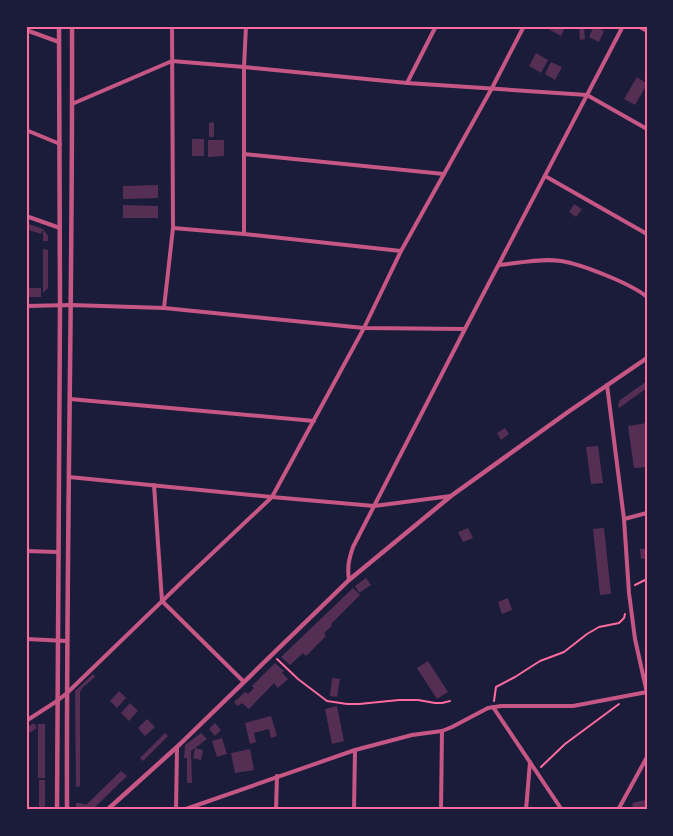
<svg xmlns="http://www.w3.org/2000/svg" width="673" height="836" font-family="Mulish,sans-serif">
<style>
.building{fill:#542f53}
.lines{fill:none;stroke-linecap:round;stroke-linejoin:round}
.path{stroke:#ff6b9d;stroke-width:2}
.minor{stroke:#c65784;stroke-width:4}
.tertiary{stroke:#c65784;stroke-width:4.5}
.neatline{fill:none;stroke:#ff6b9d;stroke-width:2}
</style>
<rect width="100%" height="100%" fill="#1b1b3a"/>
<g class="building">
<path d="M543,26H566L561,36Z"/>
<path d="M594,26L604,31L599,42L589,37Z"/>
<path d="M579,28H584L585,39L580,40Z"/>
<path d="M536,53L548,60L541,73L529,66Z"/>
<path d="M551,62L562,67L555,80L545,74Z"/>
<path d="M637,77L647,84L635,105L624,99Z"/>
<path d="M214,122V137H209V123Z"/>
<rect x="192" y="139" width="12" height="17"/>
<path d="M208,140H224V156L208,157Z"/>
<path d="M158,185V198L123,199V186Z"/>
<path d="M574,204L582,209L576,217L569,212Z"/>
<path d="M123,205L158,206V218H123Z"/>
<path d="M26,223L43,229L41,234L26,229Z"/>
<path d="M43,229L48,236V241H43Z"/>
<path d="M43,249L48,250V288L43,293Z"/>
<rect x="27" y="288" width="14" height="9"/>
<path d="M647,381V388L619,408L618,405L620,400Z"/>
<path d="M647,423V467L634,468L628,426Z"/>
<path d="M505,428L509,434L501,440L497,433Z"/>
<path d="M598,446L603,483L591,484L586,447Z"/>
<path d="M468,528L473,538L463,542L458,532Z"/>
<path d="M604,528L611,594L600,595L593,529Z"/>
<path d="M640,549H647V558L641,559Z"/>
<path d="M366,578L371,585L359,593L355,586Z"/>
<path d="M353,588L360,595L331,624L332,626L324,633L326,636L306,656L303,653L290,665L281,657Z"/>
<path d="M508,598L512,610L502,614L498,602Z"/>
<path d="M428,661L448,692L437,699L417,668Z"/>
<path d="M275,663L284,671L282,673L288,679L278,688L274,683L249,709L242,703L238,706L234,702L245,692L248,694L254,688L252,686Z"/>
<path d="M93,674L95,677L82,688L80,692V786L76,787L75,691Z"/>
<path d="M332,678L340,679L337,697L330,696Z"/>
<path d="M119,691L126,698L117,708L110,701Z"/>
<path d="M130,703L138,711L129,721L121,713Z"/>
<path d="M337,706L344,741L332,744L325,709Z"/>
<path d="M271,716L277,736L271,738L269,729L254,733L256,742L250,744L245,723Z"/>
<path d="M147,719L155,727L145,736L138,728Z"/>
<path d="M34,723L37,728L30,733L27,727Z"/>
<path d="M215,723L221,730L215,736L209,729Z"/>
<rect x="38" y="724" width="7" height="54"/>
<path d="M165,733L168,736L143,761L140,758Z"/>
<path d="M201,733L207,739L191,751L192,783H187V758H184L185,745Z"/>
<path d="M222,738L227,754L217,757L212,741Z"/>
<path d="M195,748L203,750L201,760L193,758Z"/>
<path d="M250,749L254,770L235,773L231,753Z"/>
<path d="M121,771L127,776L92,810H76V803H80L86,805Z"/>
<rect x="39" y="780" width="6" height="30"/>
<path d="M645,800L647,810H634L632,803Z"/>
</g>
<g class="lines">
<g class="path">
<path d="M635,585L647,579"/>
<path d="M277,659L298,679L327,701L347,704H359L399,700H418L435,703H442L450,701"/>
<path d="M494,701L496,687L515,677L540,661L564,652L587,634L599,627L619,623L624,618L625,614"/>
<path d="M541,767L565,744L619,704"/>
</g>
<g class="minor">
<path d="M638,26L647,31"/>
<path d="M26,30L59,42"/>
<path d="M407,83L436,26"/>
<path d="M72,104L172,61L244,67L407,83L587,95L647,129"/>
<path d="M26,130L60,144"/>
<path d="M244,154L444,174"/>
<path d="M545,176L647,234"/>
<path d="M26,216L60,228"/>
<path d="M173,228L244,234L401,251"/>
<path d="M244,234V67L246,26"/>
<path d="M499,265C519,263 541,258 561,261C581,264 632,284 647,297"/>
<path d="M26,306L71,305L164,308L364,328L465,329"/>
<path d="M164,308L173,228L172,26"/>
<path d="M607,385L624,519L629,593L635,639L647,693"/>
<path d="M70,399L314,421"/>
<path d="M69,477L272,497L374,506L451,496"/>
<path d="M154,485L162,601L244,682"/>
<path d="M624,519L647,513"/>
<path d="M26,551L58,552"/>
<path d="M349,580C347,567 349,559 353,547L465,329L623,26"/>
<path d="M26,639L67,641"/>
<path d="M493,707L562,810"/>
<path d="M26,721L57,701L67,693L184,580L272,497L364,328L401,251L492,88L524,26"/>
<path d="M176,810L177,747"/>
<path d="M183,810L355,750L412,735L442,731L452,727L488,708L501,706H573L647,692"/>
<path d="M276,810L277,776"/>
<path d="M354,810L355,750"/>
<path d="M441,810L442,731"/>
<path d="M526,810L530,762"/>
<path d="M618,810L647,757"/>
</g>
<g class="tertiary">
<path d="M57,810L60,305L59,26"/>
<path d="M67,810C66,549 73,287 72,26"/>
<path d="M107,810L177,747L349,580L451,496L568,412L647,358"/>
</g>
</g>
<rect width="673" height="836" fill="none" stroke="#1b1b3a" stroke-width="55"/>
<rect x="28" y="28" width="618" height="780" class="neatline"/>
</svg>
